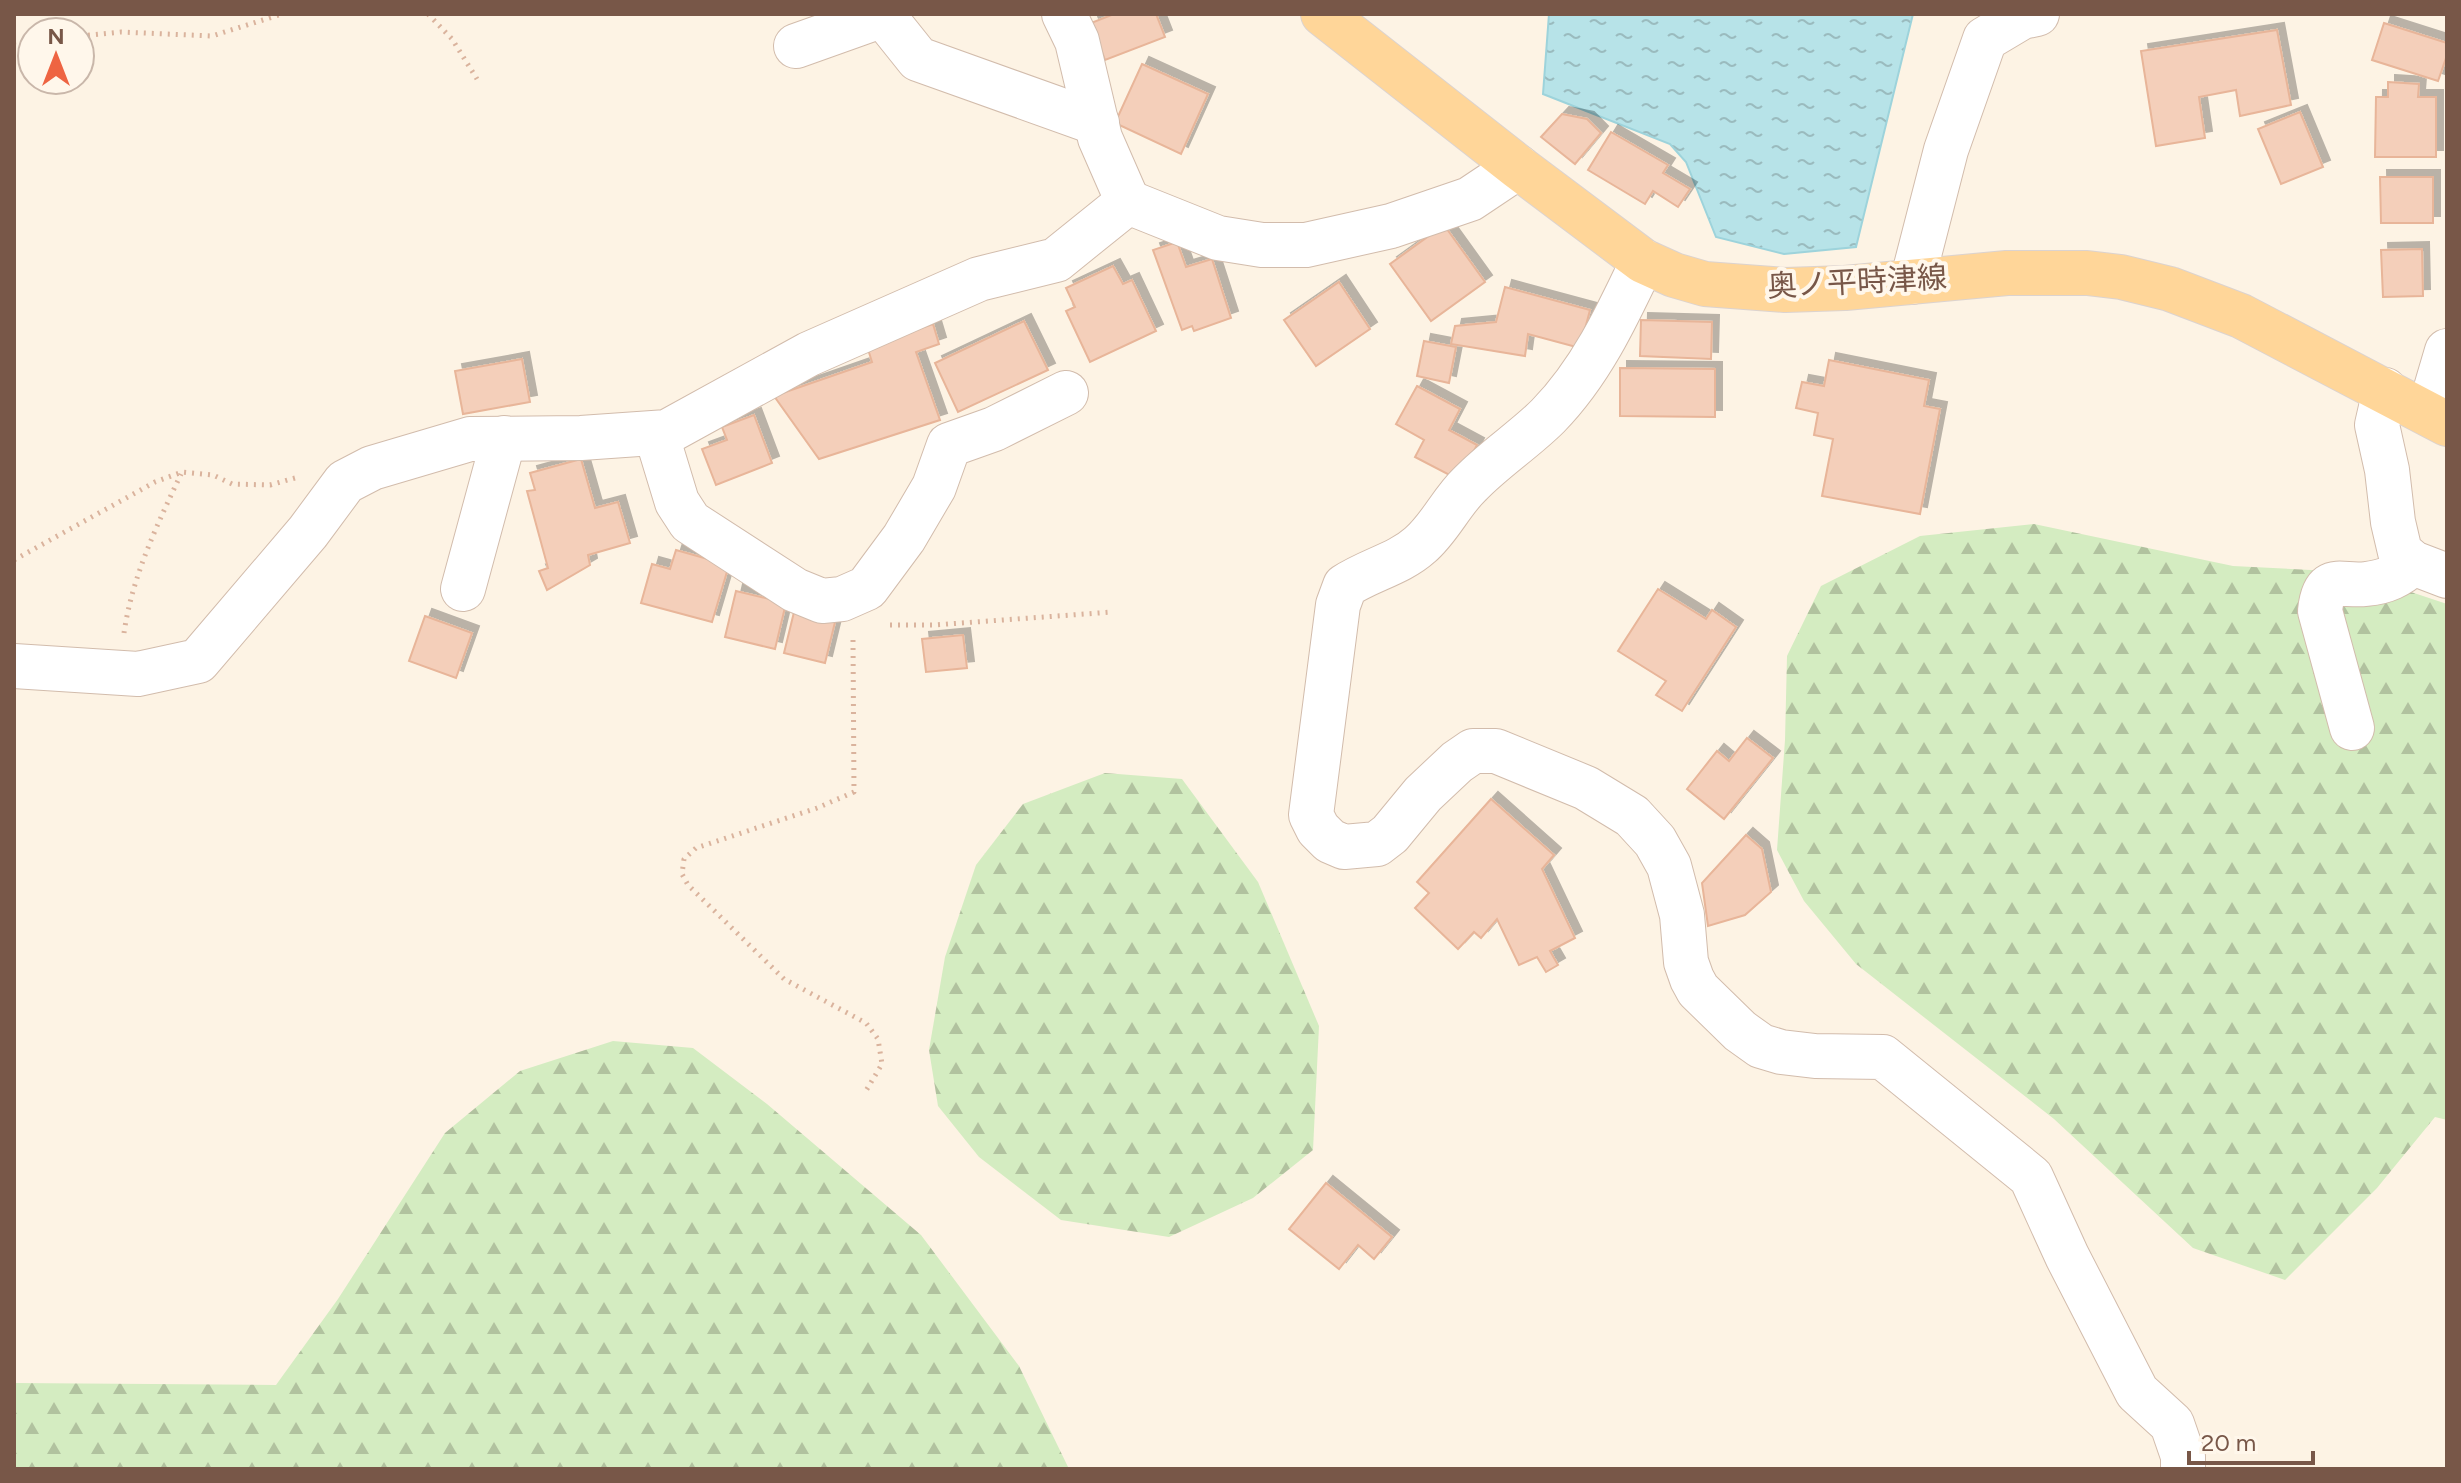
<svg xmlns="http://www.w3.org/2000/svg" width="2461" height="1483" font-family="Figtree,'Noto Sans JP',sans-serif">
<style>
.forest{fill:url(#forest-firs)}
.water{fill:url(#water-ripples);stroke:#9dd3db;stroke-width:2}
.building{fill:#f4cfba;stroke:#e8b599;stroke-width:2;filter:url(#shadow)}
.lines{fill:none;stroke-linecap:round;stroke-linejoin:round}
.minor-casing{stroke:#d2bcac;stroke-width:46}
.major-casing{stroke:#dcd3cf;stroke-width:46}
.path{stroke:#dab39d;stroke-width:5;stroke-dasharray:2 6;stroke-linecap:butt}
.minor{stroke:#fff;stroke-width:44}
.major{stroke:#ffd699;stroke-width:44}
.labels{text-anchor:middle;stroke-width:8;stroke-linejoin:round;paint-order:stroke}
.street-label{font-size:30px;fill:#785748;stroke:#fff7eb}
</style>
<defs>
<pattern id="forest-firs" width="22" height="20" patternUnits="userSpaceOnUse" patternTransform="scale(2)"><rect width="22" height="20" fill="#d4ecc1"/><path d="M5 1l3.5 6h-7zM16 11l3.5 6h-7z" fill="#b1c29f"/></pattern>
<pattern id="water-ripples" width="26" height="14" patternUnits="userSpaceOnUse" patternTransform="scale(2)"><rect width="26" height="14" fill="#b7e3e8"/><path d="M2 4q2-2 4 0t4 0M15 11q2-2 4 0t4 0" fill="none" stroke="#9abbbe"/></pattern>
<filter id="shadow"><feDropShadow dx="7" dy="-7" stdDeviation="0" flood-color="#0004"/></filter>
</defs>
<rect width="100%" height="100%" fill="#fdf3e4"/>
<g class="forest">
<path d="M2034,524L2233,566L2351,572L2447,604V1120L2435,1117L2377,1188L2285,1280L2193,1248L2054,1119L1856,964L1804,901L1777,850L1785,740L1787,656L1821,586L1920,536Z"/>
<path d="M1105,773L1182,779L1258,882L1319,1026L1313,1150L1253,1198L1169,1237L1061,1220L979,1157L938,1106L929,1050L945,957L976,865L1023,804Z"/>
<path d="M613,1041L693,1048L767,1104L921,1235L1019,1366L1069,1469H14V1383L276,1385L338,1299L445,1133L520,1071Z"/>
</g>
<path class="water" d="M1549,14H1913L1856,247L1784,254L1716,237L1686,162L1670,144L1543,94Z"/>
<g class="building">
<path d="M1114,14H1156L1165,37L1105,60L1091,23Z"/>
<path d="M2384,23L2447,43V55L2438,81L2372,60Z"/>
<path d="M2277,30L2291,105L2240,116L2236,90L2199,97L2205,138L2156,146L2141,51Z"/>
<path d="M1142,64L1208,94L1181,154L1115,123Z"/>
<path d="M2388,82L2419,84L2418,97H2436V157H2375L2376,97H2388Z"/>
<path d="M2300,112L2323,167L2281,184L2258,129Z"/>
<path d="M1562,114L1587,119L1601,133L1575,164L1541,137Z"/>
<path d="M1611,132L1668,165L1663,173L1690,189L1678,207L1653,191L1645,204L1588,170Z"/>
<path d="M2380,177H2433V223H2381Z"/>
<path d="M1444,225L1485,282L1431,321L1390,264Z"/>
<path d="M1177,242L1186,267L1212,259L1231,318L1194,331L1192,326L1182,330L1153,250Z"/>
<path d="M2422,249L2423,296L2383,297L2381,250Z"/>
<path d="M1113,266L1123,284L1132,280L1156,331L1090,362L1066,311L1075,307L1066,288Z"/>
<path d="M1339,282L1370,329L1316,366L1284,320Z"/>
<path d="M1505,287L1590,310L1580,348L1528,334L1525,356L1451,344L1455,326L1496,322Z"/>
<path d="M1641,320L1712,322L1711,359L1640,356Z"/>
<path d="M1024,321L1048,370L958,412L935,363Z"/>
<path d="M933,324L939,344L916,352L940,420L819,459L774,396L872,362L867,346Z"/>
<path d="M1424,341L1456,347L1449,383L1417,376Z"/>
<path d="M522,359L530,402L463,414L455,371Z"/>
<path d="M1829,360L1929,380L1924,406L1940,409L1920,514L1822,496L1833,439L1814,435L1818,413L1796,408L1802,382L1824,386Z"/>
<path d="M1620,368L1715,369V417L1620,416Z"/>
<path d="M1417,386L1460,409L1449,430L1477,445L1459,480L1415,457L1424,440L1396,424Z"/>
<path d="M754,415L772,463L716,485L702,449L727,440L722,427Z"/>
<path d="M581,459L595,508L618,502L630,543L588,555L590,565L547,590L539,571L548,568L527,491L535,490L530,473Z"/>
<path d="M676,550L729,565L712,622L641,603L652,564L670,569Z"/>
<path d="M1658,589L1706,619L1712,610L1736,627L1682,711L1656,695L1666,681L1618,651Z"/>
<path d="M736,591L786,603L775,649L725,637Z"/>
<path d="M795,608L836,618L825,663L784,653Z"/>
<path d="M425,616L472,633L456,678L409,661Z"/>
<path d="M963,635L967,668L926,672L922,639Z"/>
<path d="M1747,738L1773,758L1724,819L1687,789L1717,751L1729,761Z"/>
<path d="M1491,799L1554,855L1542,869L1575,938L1550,951L1558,965L1546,972L1537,957L1519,965L1497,919L1481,938L1474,932L1458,949L1415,908L1429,893L1417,882Z"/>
<path d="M1746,835L1762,849L1771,892L1745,915L1708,926L1702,883Z"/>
<path d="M1326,1183L1392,1237L1374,1259L1358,1245L1339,1269L1289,1229Z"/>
</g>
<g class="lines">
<defs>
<g id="minor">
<path d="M882,14L918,59L1097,123"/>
<path d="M1064,14L1077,41L1100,138L1128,202"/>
<path d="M796,46L883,15"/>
<path d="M1643,261C1617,316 1591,372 1548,416C1524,440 1494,459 1470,484C1451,502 1440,528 1420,545C1399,564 1369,570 1345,586L1338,605L1311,815L1318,829L1330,841L1344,847L1377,844L1390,834L1423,794L1457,762L1473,751H1496L1586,788L1632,816L1655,841L1669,866L1682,915L1686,962L1692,979L1698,990L1740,1031L1761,1046L1781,1052L1815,1056L1883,1057L2031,1177L2067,1256L2137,1392L2172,1424L2183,1456V1469"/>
<path d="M1912,282L1946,150L1985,39L2022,17L2037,14"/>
<path d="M2385,390L2377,425L2387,470L2393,522L2400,552L2413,563L2447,576"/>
<path d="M2429,412L2447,351"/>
<path d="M656,433L677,502L690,522L795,590L822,601L842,599L867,588L904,538L934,487L949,445L994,429L1066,393"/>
<path d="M463,589L504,438"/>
<path d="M14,666L138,674L198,661L308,532L345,482L372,468L470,439L581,438L667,432L809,354L979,279L1056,260L1128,202L1218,238L1262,245H1306L1391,226L1470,199L1518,167"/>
<path d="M2352,728L2320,611C2324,572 2340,587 2366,584C2386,582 2398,576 2413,563"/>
</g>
<path id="major" d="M1323,14L1518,167L1643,261L1674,275L1705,284L1785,290L1845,288L2007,273H2087L2121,277L2170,289L2241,316L2447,424"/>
</defs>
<use href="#minor" class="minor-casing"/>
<use href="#major" class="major-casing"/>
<g class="path">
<path d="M428,14L452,39L477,79"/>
<path d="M80,36L121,32L212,36L282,14"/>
<path d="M14,42L32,40"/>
<path d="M14,560L155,482L182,472L213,475L232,484L270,485L295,478"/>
<path d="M890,625H934L1112,612"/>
<path d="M124,633C132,577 157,525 181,474"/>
<path d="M853,640L854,792L817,808L696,848L684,859L682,874L688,885L784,979L866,1023L878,1039L882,1064L864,1094"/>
</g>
<use href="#minor" class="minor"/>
<use href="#major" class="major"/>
</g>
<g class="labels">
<g class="street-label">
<text transform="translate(1857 282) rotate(-3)" y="10">奥ノ平時津線</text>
</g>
</g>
<rect width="2461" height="1483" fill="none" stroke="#785748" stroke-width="32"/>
<g transform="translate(56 56)"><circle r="38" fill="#fff7eb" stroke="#c9b7aa" stroke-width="2"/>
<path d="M0-6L14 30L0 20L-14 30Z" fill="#ee6442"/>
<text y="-12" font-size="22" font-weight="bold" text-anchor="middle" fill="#785748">N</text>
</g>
<path d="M2189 1451v12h124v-12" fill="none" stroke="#785748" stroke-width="4"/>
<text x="2201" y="1451" font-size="24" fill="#785748" stroke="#fff7eb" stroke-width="6" paint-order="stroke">20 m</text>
</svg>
